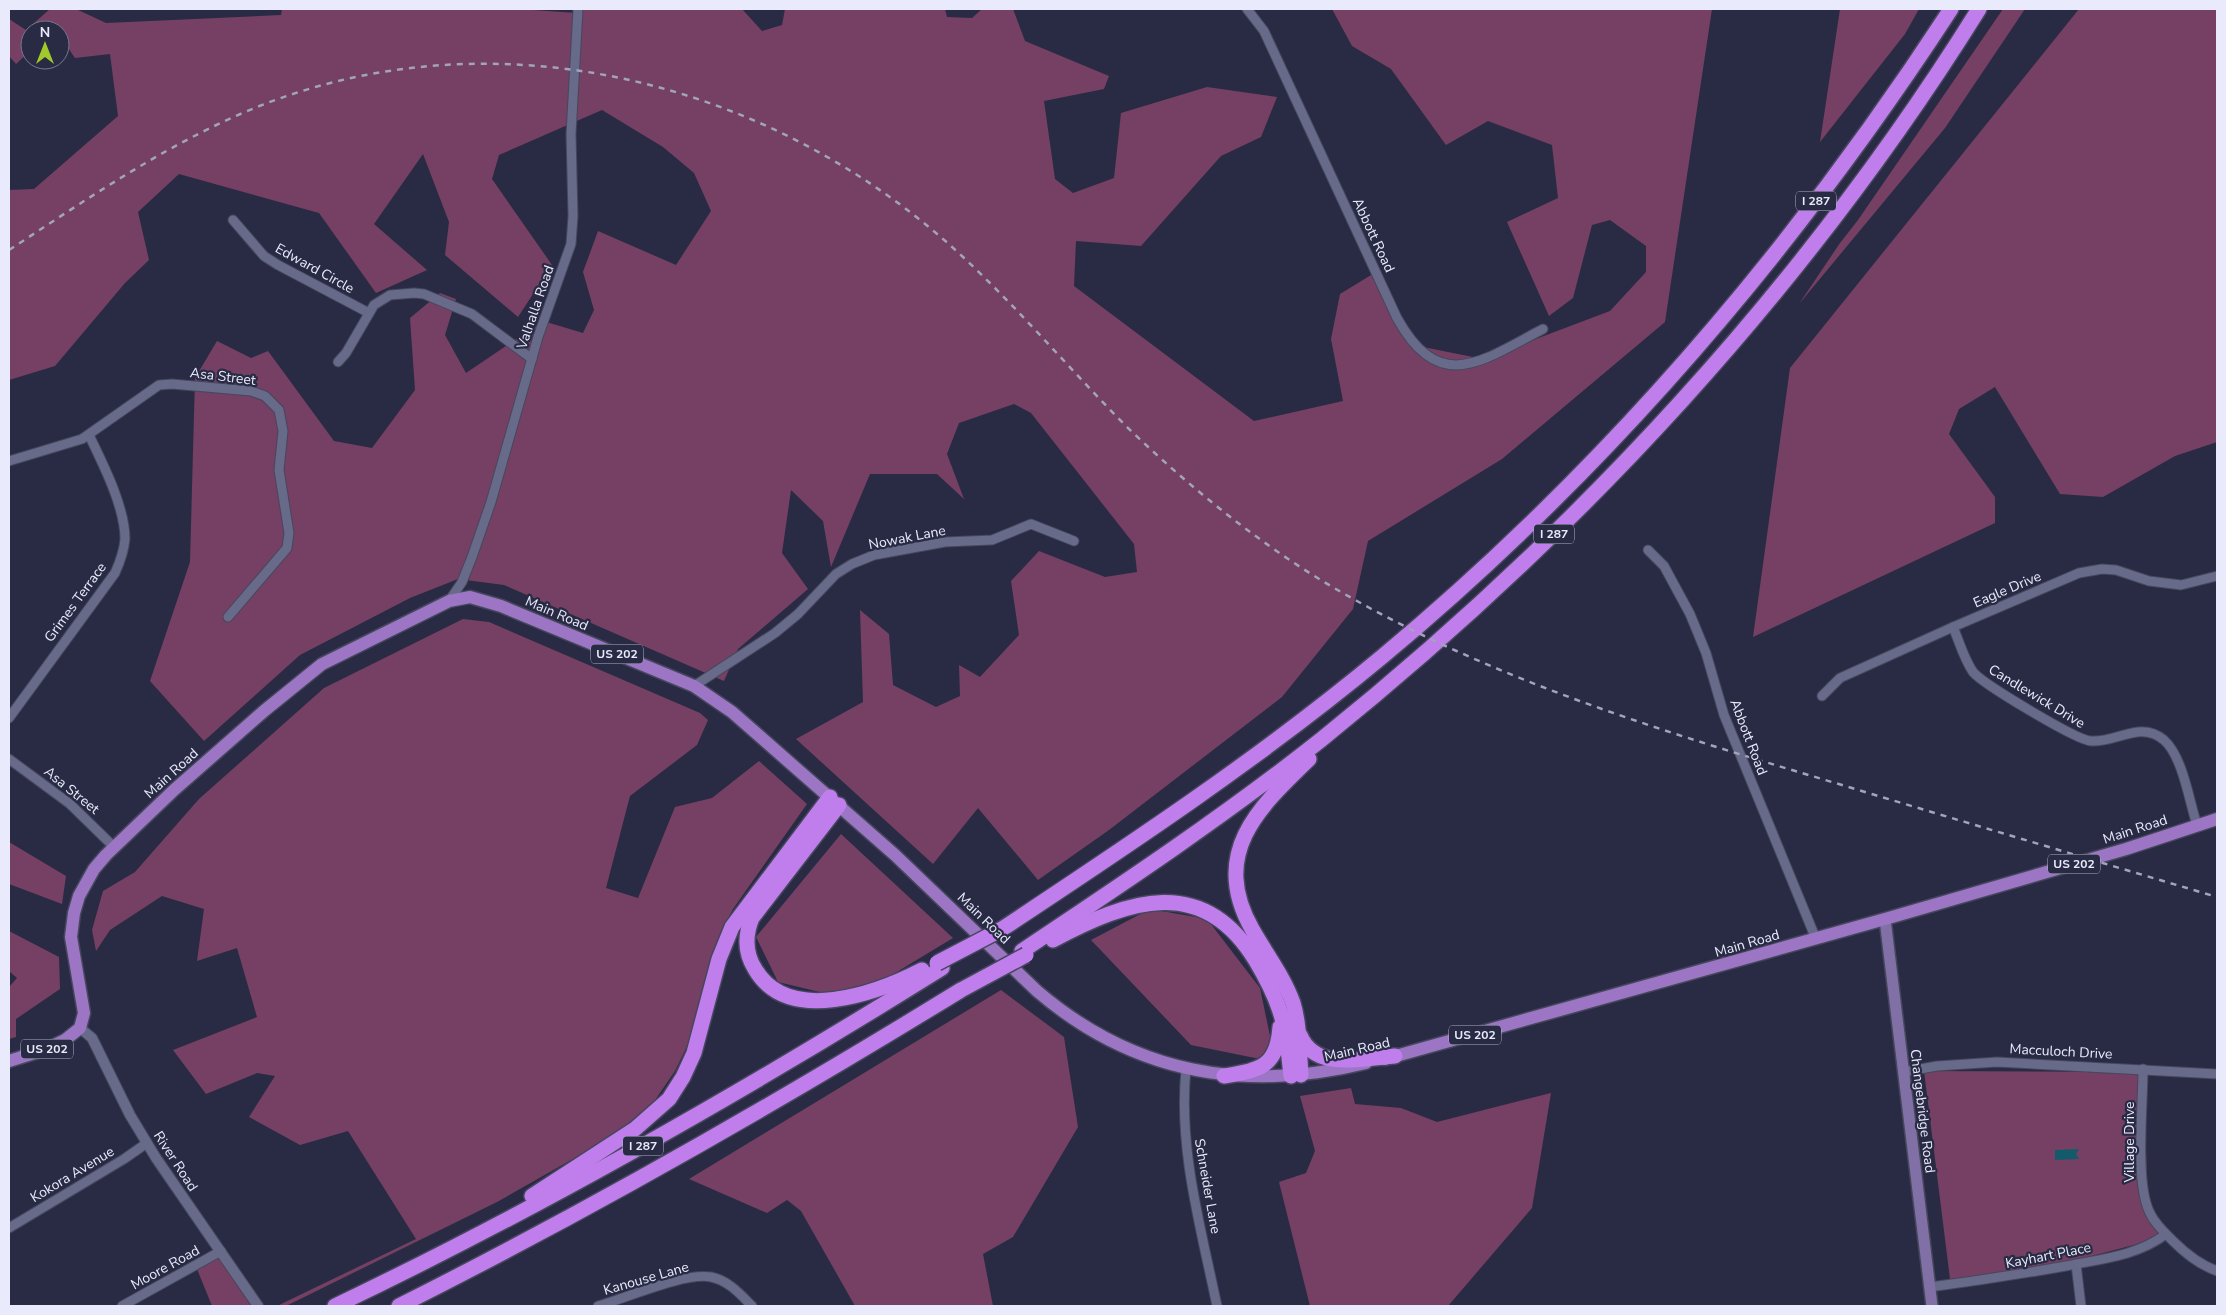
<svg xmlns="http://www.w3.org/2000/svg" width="2226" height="1315" font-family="'Nunito Sans',sans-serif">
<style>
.green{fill:#754063}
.water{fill:#135b6b}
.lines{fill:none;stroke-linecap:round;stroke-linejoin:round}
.minor-casing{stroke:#46475d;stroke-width:11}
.tertiary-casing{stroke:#46475d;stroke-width:12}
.secondary-casing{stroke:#46475d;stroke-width:14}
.primary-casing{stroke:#46475d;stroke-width:15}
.motorway-casing{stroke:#46475d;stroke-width:18}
.minor{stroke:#676a88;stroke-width:9}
.tertiary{stroke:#676a88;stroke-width:10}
.secondary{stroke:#8170a6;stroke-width:11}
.primary{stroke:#9c76c4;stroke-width:12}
.motorway{stroke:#bf7eec;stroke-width:15}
.rail{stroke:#a2a4b9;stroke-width:2.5;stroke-dasharray:6 6;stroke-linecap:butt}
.motorway-bridge-casing{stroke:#46475d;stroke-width:18;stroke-linecap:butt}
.motorway-bridge{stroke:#bf7eec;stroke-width:15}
.labels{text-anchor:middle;stroke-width:4.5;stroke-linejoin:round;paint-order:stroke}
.shield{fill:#292b45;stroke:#afb1c5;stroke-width:1}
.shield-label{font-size:12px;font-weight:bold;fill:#e9ebfc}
.street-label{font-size:14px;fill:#e9ebfc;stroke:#292b45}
</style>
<rect width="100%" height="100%" fill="#292b45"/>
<g class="green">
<path d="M50,9H76L106,23L281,15L282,9H519L576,13L577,9H742L762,31L782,25L785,9H945L947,17L972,18L982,9H1013L1025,41L1109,76L1104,89L1044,101L1055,179L1073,193L1114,178L1121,113L1207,87L1277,97L1261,137L1221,156L1141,246L1076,241L1074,286L1254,421L1343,401L1331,339L1340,294L1376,272L1413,345L1483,359L1610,311L1646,272V246L1610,220L1592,225L1573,298L1549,316L1507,222L1558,198L1552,145L1488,121L1446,145L1391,69L1352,46L1332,9H1712L1665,322L1502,459L1368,541L1353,609L1282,697L1109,830L1038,880L978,808L933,864L796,739L863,702L860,610L889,634L893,685L936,707L960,696L959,665L980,677L1019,635L1011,581L1039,551L1105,577L1137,572L1134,544L1031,413L1014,404L959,423L947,454L964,499L937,474H870L831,567L823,521L791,490L782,553L808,589L738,649L724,681L504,585L458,579L410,598L300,655L204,741L150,681L190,562L195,378L217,341L251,358L268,351L334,441L372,448L415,390L410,318L440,293L456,299L445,335L466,373L543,321L583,333L594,310L583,272L598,231L676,265L711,211L694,173L663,147L602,110L499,155L492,179L552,265L518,317L445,255L449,222L423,154L374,224L427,270L376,293L319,213L179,174L138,212L149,260L125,283L55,366L9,380V190L34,189L118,116L110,54L75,58L60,36V30H30V51L16,64L9,56V19L26,30Z"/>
<path d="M1840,9H1919L1905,34L1820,142Z"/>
<path d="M2003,9H2025L1945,128L1799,304L1840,243L1858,220Z"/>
<path d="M2079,9H2217V442L2175,456L2103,497L2060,494L1995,387L1959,409L1949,434L1995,497V523L1753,637L1790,368Z"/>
<path d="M463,619L489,622L700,713L708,720L697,745L630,796L606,888L638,898L675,807L712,798L759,761L807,804L733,909L719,936L691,1038L675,1071L653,1103L631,1126L497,1202L286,1306H277L416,1239L348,1131L300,1145L249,1117L275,1076L257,1073L206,1094L173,1050L257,1017L237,948L197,961L204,909L162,896L110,930L96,951L92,930L103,891L135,872L199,799L324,688Z"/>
<path d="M841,834L953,938L877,984L828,994L778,982L756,937Z"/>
<path d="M9,842L66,876L62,904L9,884Z"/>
<path d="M1150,909L1207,919L1260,988L1270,1036L1311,1055L1255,1058L1191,1045L1091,940Z"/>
<path d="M9,931L59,957L60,989L16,1019V1037L9,1039V987L17,978L9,971Z"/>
<path d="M1001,990L1064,1037L1078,1127L1013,1237L983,1254L993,1306H855L801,1211L787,1200L767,1213L689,1179Z"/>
<path d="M1924,1071L2143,1072L2148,1201L2164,1237L2008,1278L1951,1287Z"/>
<path d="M1351,1088L1355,1104L1401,1108L1437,1122L1551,1093L1532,1208L1448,1306H1310L1279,1182L1306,1173L1315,1151L1300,1096Z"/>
<path d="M225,1251L263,1306H212L197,1269Z"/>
</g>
<path class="water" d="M2079,1149L2076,1154L2079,1159L2055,1160V1150Z"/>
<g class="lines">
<defs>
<g id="minor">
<path d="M1247,9L1264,31L1397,318C1440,396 1483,360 1543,329"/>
<path d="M233,220L264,256L278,265L369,313"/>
<path d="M338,362L346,353L374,305L390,295L414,293L424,294L472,314L532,359"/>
<path d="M9,461L82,439L159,385L172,384L251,391L265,396L279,410L283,431L279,470L289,533L287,548L228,617"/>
<path d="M1648,550L1664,566L1690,614L1706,653L1724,715L1816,939"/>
<path d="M449,601L462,582L472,557L491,502L538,337L571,244L573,216L571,134L578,9"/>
<path d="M1953,627C1959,641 1964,659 1973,672C1983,684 2076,740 2091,741C2117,743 2140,720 2164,740C2183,757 2189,801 2197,825"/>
<path d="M694,686L775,633L798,614L836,574L852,564L874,555L945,542L992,540L1031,524L1074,541"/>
<path d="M1822,696L1840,678L1953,627L2079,573L2102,569L2116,570L2149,581L2181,585L2217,576"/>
<path d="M9,718L115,573C120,562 124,551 125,539C125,507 103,464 89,435"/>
<path d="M9,759L70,804L114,847"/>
<path d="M1186,1069C1178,1149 1201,1228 1217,1306"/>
<path d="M2143,1069C2143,1106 2135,1180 2149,1211C2154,1223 2164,1232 2173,1241C2186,1254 2200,1265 2217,1271"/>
<path d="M1903,1072L1937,1066L1997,1062L2217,1074"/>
<path d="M9,1228L124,1159L147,1143"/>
<path d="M2076,1264L2081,1306"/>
<path d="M1930,1287C1976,1281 2021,1274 2066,1266C2101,1259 2137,1256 2166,1234"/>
<path d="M122,1306L221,1251"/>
<path d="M598,1306C626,1298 685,1272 711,1277C728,1280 741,1295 752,1306"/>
</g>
<path id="tertiary" d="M80,1028L92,1038L130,1115L156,1158L258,1306"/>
<path id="secondary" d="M1885,919L1932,1306"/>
<g id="primary">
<path d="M1385,1059L1885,919L2126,849L2217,819"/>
<path d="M9,1061L44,1050L65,1040L80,1028L84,1013L71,937L74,913L79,896L94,869L106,855L174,790L264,711L322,664L449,601L470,597L501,606L694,686L732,712L895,855L1037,991C1134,1074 1244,1093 1366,1063"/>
</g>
<g id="motorway">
<path d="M839,805L752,918C745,935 745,953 755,969C788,1026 877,993 922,970"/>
<path d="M1002,929C1132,843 1263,756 1383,656C1605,471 1794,250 1951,9"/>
<path d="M1053,940C1128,900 1203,873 1256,961C1282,1005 1286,1025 1291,1076"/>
<path d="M1022,951C1124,883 1226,815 1322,739C1578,533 1805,288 1979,9"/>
<path d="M1300,1035C1315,1072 1363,1058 1395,1056"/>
<path d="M1301,1075C1299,1052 1300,1026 1293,1003C1284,977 1266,954 1252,929C1210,854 1257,809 1309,759"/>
<path d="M1224,1076C1259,1070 1277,1068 1280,1027"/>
<path d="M532,1196L635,1129L669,1099L683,1077L694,1053L719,959L732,927L830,797"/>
<path d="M335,1306C544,1206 745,1091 942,968"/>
<path d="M399,1306C592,1209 777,1103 961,990"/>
</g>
</defs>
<use href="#minor" class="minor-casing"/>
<use href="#tertiary" class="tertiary-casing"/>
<use href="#secondary" class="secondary-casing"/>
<use href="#primary" class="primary-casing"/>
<use href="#motorway" class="motorway-casing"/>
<use href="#minor" class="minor"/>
<use href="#tertiary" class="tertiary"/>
<use href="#secondary" class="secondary"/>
<use href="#primary" class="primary"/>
<use href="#motorway" class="motorway"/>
<path class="rail" d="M9,250C89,198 168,143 257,107C499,10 777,83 963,257C1021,311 1072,372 1128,428C1197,494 1273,555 1357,601C1502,682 1664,732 1822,779C1954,819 2086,858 2217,897"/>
<defs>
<g id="motorway-bridge">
<path d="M937,963L1002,929"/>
<path d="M961,990L1026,955"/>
</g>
</defs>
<use href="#motorway-bridge" class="motorway-bridge-casing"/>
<use href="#motorway-bridge" class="motorway-bridge"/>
</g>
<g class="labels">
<g class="shield">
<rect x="1796" y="191.5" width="40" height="19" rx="4"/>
<rect x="1534" y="524.5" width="40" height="19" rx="4"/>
<rect x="591" y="644.5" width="52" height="19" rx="4"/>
<rect x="2048" y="854.5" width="52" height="19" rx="4"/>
<rect x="1449" y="1025.5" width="52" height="19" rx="4"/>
<rect x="21" y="1039.5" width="52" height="19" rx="4"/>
<rect x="623" y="1136.5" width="40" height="19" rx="4"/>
</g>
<g class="shield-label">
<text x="1816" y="205">I 287</text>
<text x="1554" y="538">I 287</text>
<text x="617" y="658">US 202</text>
<text x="2074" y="868">US 202</text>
<text x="1475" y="1039">US 202</text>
<text x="47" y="1053">US 202</text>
<text x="643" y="1150">I 287</text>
</g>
<g class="street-label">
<text transform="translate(1374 235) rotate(65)" y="5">Abbott Road</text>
<text transform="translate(315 268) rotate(29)" y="5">Edward Circle</text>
<text transform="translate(535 307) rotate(-71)" y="5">Valhalla Road</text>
<text transform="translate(223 376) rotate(7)" y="5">Asa Street</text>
<text transform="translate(907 537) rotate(-11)" y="5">Nowak Lane</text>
<text transform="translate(2007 589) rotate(-23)" y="5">Eagle Drive</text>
<text transform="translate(75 602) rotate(-54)" y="5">Grimes Terrace</text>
<text transform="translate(557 613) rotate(23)" y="5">Main Road</text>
<text transform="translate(2037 696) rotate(31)" y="5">Candlewick Drive</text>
<text transform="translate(1749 737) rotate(69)" y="5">Abbott Road</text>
<text transform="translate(171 773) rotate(-42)" y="5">Main Road</text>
<text transform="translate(72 790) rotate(39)" y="5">Asa Street</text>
<text transform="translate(2135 829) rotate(-18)" y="5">Main Road</text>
<text transform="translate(984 918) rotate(44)" y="5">Main Road</text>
<text transform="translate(1747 943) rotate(-16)" y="5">Main Road</text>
<text transform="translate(1357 1049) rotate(-13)" y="5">Main Road</text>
<text transform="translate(2061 1051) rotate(3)" y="5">Macculoch Drive</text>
<text transform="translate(1923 1111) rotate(83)" y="5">Changebridge Road</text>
<text transform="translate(2129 1142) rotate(-90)" y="5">Village Drive</text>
<text transform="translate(176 1161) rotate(57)" y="5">River Road</text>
<text transform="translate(72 1174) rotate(-31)" y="5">Kokora Avenue</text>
<text transform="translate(1208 1186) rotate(80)" y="5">Schneider Lane</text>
<text transform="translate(2048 1255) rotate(-11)" y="5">Kayhart Place</text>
<text transform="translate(165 1267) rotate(-29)" y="5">Moore Road</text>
<text transform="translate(646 1278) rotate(-16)" y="5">Kanouse Lane</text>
</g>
</g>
<rect width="2226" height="1315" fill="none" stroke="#e9ebfc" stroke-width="20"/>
<g transform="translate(45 45)"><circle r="24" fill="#292b45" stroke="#76788e"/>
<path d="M0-4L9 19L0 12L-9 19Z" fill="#a1c92a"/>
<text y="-8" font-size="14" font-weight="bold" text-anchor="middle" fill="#e9ebfc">N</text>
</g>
</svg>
